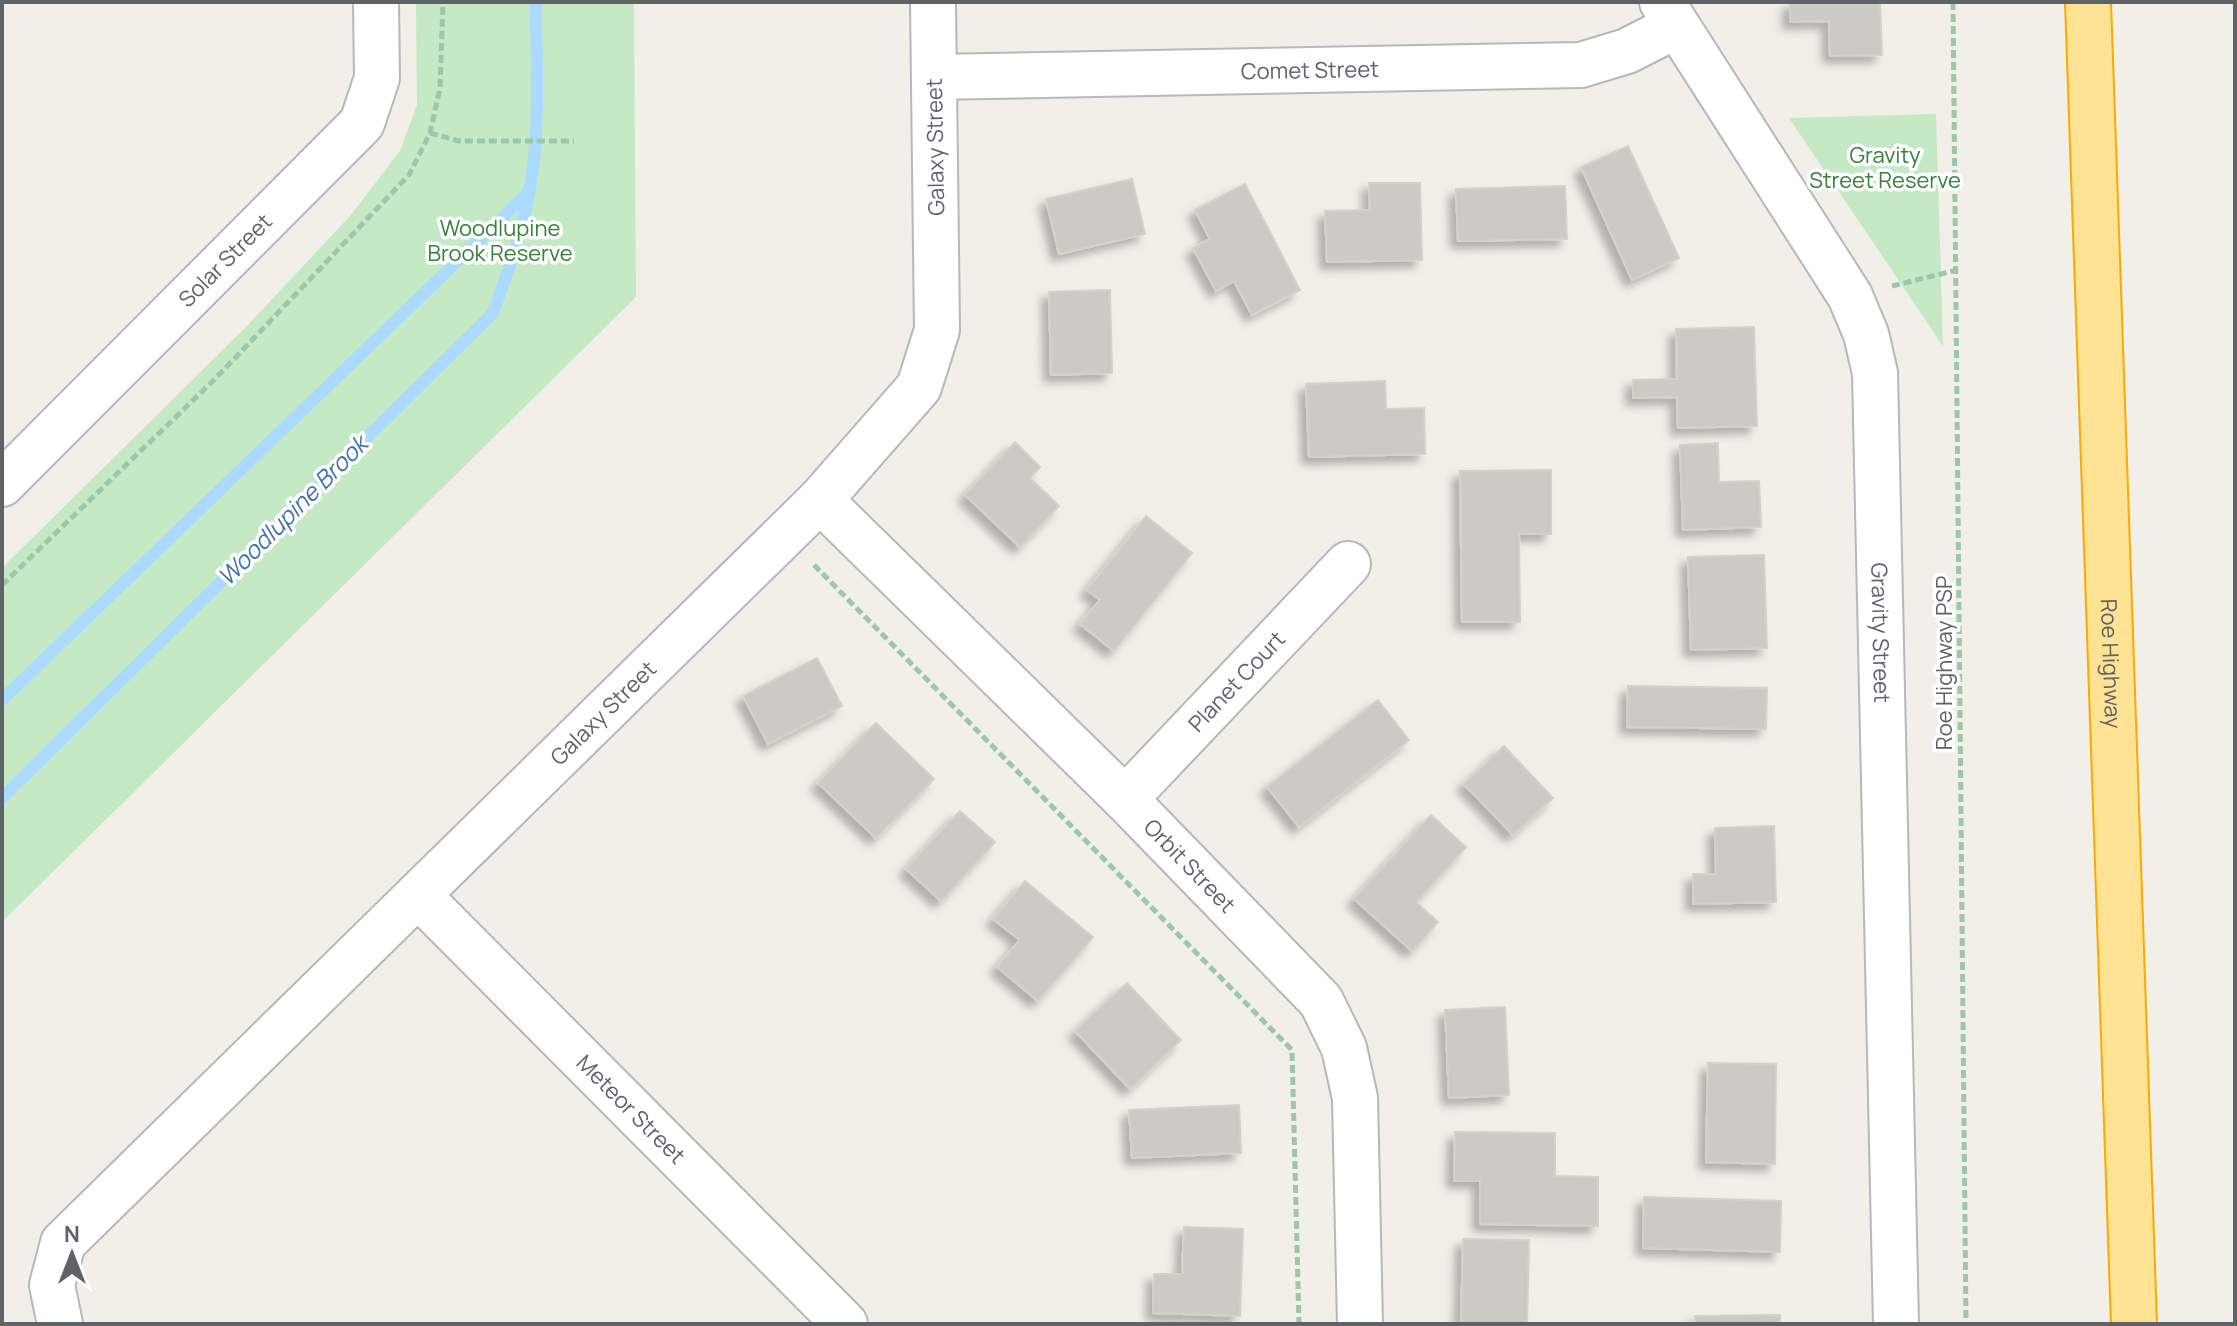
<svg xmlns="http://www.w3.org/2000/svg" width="2237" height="1326" font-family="Manrope,sans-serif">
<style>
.green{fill:#c5e8c5}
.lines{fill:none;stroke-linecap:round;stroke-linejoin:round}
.stream{stroke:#aadaff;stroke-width:12}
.building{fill:#cccac5;stroke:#d6d1c6;stroke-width:2;filter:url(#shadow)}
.minor-casing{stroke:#b5b8bc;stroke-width:48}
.highway-casing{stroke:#f9ab00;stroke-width:48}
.path{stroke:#9cc7a9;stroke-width:5;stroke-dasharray:8 4;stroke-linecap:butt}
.minor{stroke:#fff;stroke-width:44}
.highway{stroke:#fde293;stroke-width:44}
.labels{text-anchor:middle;stroke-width:7;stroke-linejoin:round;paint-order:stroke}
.street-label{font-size:22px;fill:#5f6368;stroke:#fff}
.park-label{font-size:22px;fill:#348238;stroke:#fff}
.water-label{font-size:24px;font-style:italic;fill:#4174aa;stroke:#fff}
</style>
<defs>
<filter id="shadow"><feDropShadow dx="-7" dy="7" stdDeviation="4" flood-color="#0004"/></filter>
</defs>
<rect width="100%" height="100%" fill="#f1efe8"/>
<g class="green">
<path d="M416,2H634L636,297L2,922V568L246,327L350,216L400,151L417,105Z"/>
<path d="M1936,114L1943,346L1789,118Z"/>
</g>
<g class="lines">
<g class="stream">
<path d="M2,700L529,192"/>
<path d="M2,798L493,313C507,274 521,236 529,194C541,132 536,65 536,2"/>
</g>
</g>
<g class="building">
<path d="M1790,2H1880L1882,55L1830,56L1829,21L1790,22Z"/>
<path d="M1628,146L1679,258L1632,280L1581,167Z"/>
<path d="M1132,179L1145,234L1059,254L1046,199Z"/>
<path d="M1369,183H1420L1422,260L1327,262L1325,211L1370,210Z"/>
<path d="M1245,184L1300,290L1252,315L1234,281L1216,291L1193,248L1210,239L1195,210Z"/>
<path d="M1565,186L1567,239L1458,241L1456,189Z"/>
<path d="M1110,290L1112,373L1051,375L1049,292Z"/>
<path d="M1754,327L1757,426L1678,428L1677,397L1633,398V380L1677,379L1676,329Z"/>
<path d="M1385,381L1386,409L1424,408L1425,454L1309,457L1306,384Z"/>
<path d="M1015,442L1040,467L1030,478L1059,506L1020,547L965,495Z"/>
<path d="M1718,443L1719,482L1759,481L1761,527L1683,530L1680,445Z"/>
<path d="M1551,470V534H1519L1520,622H1462L1460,471Z"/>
<path d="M1146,516L1192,553L1114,651L1080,624L1100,600L1087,590Z"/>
<path d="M1764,555L1767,648L1691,650L1688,557Z"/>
<path d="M817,658L842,706L768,744L743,696Z"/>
<path d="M1628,686L1767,688L1766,729L1627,727Z"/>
<path d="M1378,700L1409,740L1299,827L1267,787Z"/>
<path d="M876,723L934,779L876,838L818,783Z"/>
<path d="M1504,746L1553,798L1513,835L1464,784Z"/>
<path d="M960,811L995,842L941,901L906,869Z"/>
<path d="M1431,815L1466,847L1416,902L1438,922L1412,951L1354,899Z"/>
<path d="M1774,826L1776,902L1693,904V874H1716L1715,828Z"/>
<path d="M1025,881L1093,937L1038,1001L997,967L1020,940L993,919Z"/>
<path d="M1127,983L1181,1040L1130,1089L1075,1031Z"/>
<path d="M1505,1007L1509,1095L1449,1098L1445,1010Z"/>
<path d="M1708,1063L1776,1064L1775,1164L1706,1162Z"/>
<path d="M1239,1105L1241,1153L1132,1158L1129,1110Z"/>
<path d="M1455,1132L1555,1133V1176L1598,1177V1226L1480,1224V1181H1454Z"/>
<path d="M1644,1197L1781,1201L1780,1252L1643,1248Z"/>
<path d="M1184,1227L1243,1229L1240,1316L1153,1313L1154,1274H1182Z"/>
<path d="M1463,1239L1529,1240L1527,1324H1461Z"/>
<path d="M1780,1315V1324H1696L1695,1316Z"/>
</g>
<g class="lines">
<defs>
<g id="minor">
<path id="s1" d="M1662,2L1850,296L1866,334L1875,373L1896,1324"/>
<path id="s2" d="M934,77L1581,65L1627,51L1676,26"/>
<path id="s3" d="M2,484L362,123L377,78L376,2"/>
<path id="s4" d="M820,500L1125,799L1321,1001L1344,1048L1355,1098L1360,1324"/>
<path id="s5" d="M1125,799L1348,564"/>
<path id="s6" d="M418,895L845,1324"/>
<path id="s7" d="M60,1324L52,1285L63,1243L820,500L919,387L937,330L933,2"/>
</g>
<g id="highway">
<path id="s8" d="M2088,2L2134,1324"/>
</g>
</defs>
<use href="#minor" class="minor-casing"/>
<use href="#highway" class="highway-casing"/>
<g class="path">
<path d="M1953,2L1966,1324"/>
<path d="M430,133L459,141H574"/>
<path d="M1892,286L1957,270"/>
<path d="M814,565L1292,1050L1299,1324"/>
<path d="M2,585L215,379L409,175L430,133L440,88L443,2"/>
</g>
<use href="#minor" class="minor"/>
<use href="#highway" class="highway"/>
</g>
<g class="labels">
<g class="street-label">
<text dy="8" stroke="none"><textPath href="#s2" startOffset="376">Comet Street</textPath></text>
<text transform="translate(935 147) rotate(-91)" y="8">Galaxy Street</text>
<text dy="8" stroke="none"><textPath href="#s3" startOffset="316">Solar Street</textPath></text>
<text dy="8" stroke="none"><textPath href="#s1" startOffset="690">Gravity Street</textPath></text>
<text transform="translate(1944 663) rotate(-90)" y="8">Roe Highway PSP</text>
<text dy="8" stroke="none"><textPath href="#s8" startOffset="662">Roe Highway</textPath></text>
<text dy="8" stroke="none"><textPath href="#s5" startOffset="162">Planet Court</textPath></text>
<text dy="8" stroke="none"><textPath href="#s7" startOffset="840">Galaxy Street</textPath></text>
<text dy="8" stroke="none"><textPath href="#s4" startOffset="520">Orbit Street</textPath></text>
<text dy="8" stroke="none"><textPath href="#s6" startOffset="302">Meteor Street</textPath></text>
</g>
<g class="park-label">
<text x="1885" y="163">Gravity<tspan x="1885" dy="25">Street Reserve</tspan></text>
<text x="500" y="236">Woodlupine<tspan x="500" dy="25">Brook Reserve</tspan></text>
</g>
<g class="water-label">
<text transform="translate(293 511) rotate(-45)" y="8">Woodlupine Brook</text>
</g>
</g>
<rect width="2237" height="1326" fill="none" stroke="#5f6368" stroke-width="8"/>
<g transform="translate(72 1254)" stroke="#ffffff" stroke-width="6" paint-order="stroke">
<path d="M0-6L14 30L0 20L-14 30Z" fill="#5f6368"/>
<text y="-12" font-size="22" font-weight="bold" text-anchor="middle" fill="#5f6368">N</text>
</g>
</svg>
